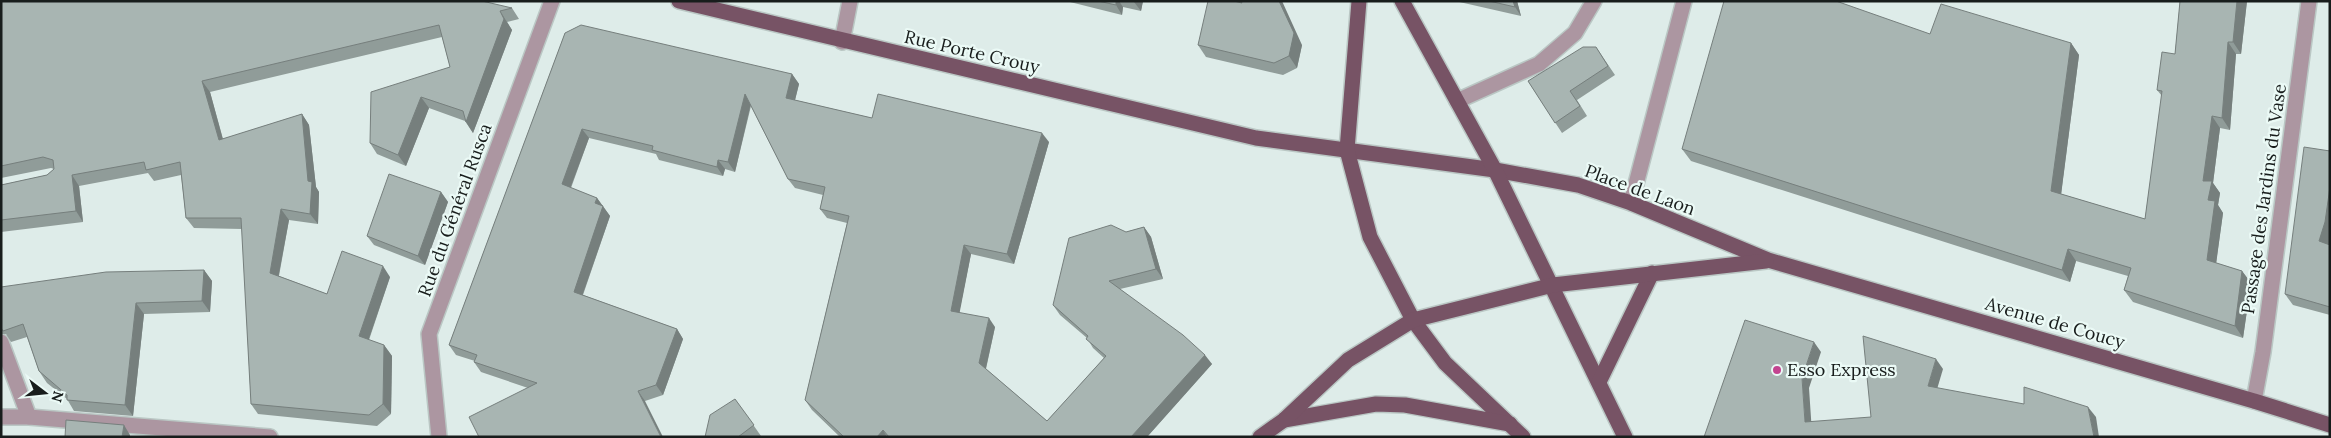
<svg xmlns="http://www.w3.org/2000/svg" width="2331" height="438" font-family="Lora,serif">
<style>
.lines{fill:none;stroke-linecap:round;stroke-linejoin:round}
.minor-casing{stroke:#bac7c4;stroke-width:18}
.major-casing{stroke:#bac7c4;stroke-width:18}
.minor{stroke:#ac96a1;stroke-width:15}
.major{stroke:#775365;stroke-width:15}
.wall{fill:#909c99}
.shaded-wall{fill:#767f7d}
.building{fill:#a8b5b2;stroke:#767f7d}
.poi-dot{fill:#c34490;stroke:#ebfaf6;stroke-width:2}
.labels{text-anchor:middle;stroke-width:4.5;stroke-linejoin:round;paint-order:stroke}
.street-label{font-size:18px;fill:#181d1c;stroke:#ebfaf6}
.poi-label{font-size:18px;fill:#181d1c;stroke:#ebfaf6;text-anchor:start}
</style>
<rect width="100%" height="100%" fill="#deece9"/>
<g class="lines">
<defs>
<g id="minor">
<path d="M842,42L850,1"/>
<path d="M1457,101L1539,64L1575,33L1594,1"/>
<path d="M1631,203L1684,1"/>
<path d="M1,342L29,417"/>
<path d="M2254,401L2263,352L2309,1"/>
<path d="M1,417H29L270,437"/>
<path d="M439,437L429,334L552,1"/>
</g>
<g id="major">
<path d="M679,1L1256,138L1495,170L1578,185L1631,203L1768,260L2254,401L2330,425"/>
<path d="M1359,1L1347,150L1370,237L1413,320L1445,363L1523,437"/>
<path d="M1402,1L1495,170L1625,437"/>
<path d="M1599,382L1652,273"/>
<path d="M1284,420L1376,404L1405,405L1510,424"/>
<path d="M1260,437L1284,420L1348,360L1413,320L1553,285L1766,261"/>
</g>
</defs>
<use href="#minor" class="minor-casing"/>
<use href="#major" class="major-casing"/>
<use href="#minor" class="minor"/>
<use href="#major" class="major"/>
</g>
<g class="wall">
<path d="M1,1L512,8L519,19L507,22L512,30L473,133L465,121L429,108L406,166L377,154L370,143L450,67L442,37L210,92L223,139L302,114L309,125L316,187L319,192L318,224L289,220L279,276L327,294L390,277L369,340L384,345L392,356L391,414L377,426L258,414L251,404L242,229L194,228L186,218L181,175L154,181L148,173L79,186L83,222L1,232V185L47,175L54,169L51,168L1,178Z"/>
<path d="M1069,1H1143L1141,11L1123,7L1122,15L1070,2Z"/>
<path d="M1455,1H1517L1521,16Z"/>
<path d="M2180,1H2247L2241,54H2236L2230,130L2220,128L2213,183L2220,193L2218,205L2223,213L2216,263L2242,271L2251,283L2243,338L2133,302L2124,290L2128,276L2076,261L2070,282L1691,161L1682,149L1930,34L2071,43L2079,55L2061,194L2145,219L2162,96L2157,90L2175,54Z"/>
<path d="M565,33L792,74L799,84L795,100L872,118L1049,142L1014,264L971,254L959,313L995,327L986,369L1047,421L1104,358L1093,348L1087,338L1060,315L1053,305L1126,232L1144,227L1151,237L1163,279L1120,289L1212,364L1147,437H840L812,410L805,400L847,223L827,218L820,209L823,195L795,188L788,179L751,106L735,172L725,169L723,176L659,160L656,154L589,138L571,188L597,198L610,216L583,295L677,329L683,339L663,395L645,401L528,388L481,372L474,362L475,361L456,355L449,345Z"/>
<path d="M1198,45H1302L1297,68L1283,75L1206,57Z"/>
<path d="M1596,47L1615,75L1577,100L1587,116L1562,133L1528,81Z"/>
<path d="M441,192L448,202L425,265L374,245L367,236Z"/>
<path d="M2329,245H2330V315L2293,305L2285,294Z"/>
<path d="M204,270L212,281L210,312L144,314L133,416L74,411L67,399L47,383L39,371L27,337L11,342L6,334H1V287Z"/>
<path d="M735,399L761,436L760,437H705Z"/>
</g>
<g class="shaded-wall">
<path d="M1116,1H1119L1123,7L1122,15L1116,5Z"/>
<path d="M1134,1H1143L1141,11L1134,2Z"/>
<path d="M1279,1H1282L1302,45L1297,68L1289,56Z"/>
<path d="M1513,1H1517L1521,16L1515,7Z"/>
<path d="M2237,1H2247L2241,54L2233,42Z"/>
<path d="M500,11L512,30L473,133L466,122Z"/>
<path d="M2228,42L2236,54L2230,130L2222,118Z"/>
<path d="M2071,43L2079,55L2060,203L2051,191Z"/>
<path d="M792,74L799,84L793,108L786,98Z"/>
<path d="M202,81L210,92L226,151L219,140Z"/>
<path d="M745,94L751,103L735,172L728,162Z"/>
<path d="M421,97L429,108L406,166L398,155Z"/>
<path d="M302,114L309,125L316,187L319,192L318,224L310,214L308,181Z"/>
<path d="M2212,116L2220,128L2213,183L2220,193L2218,205L2223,213L2215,272L2207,260L2208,200L2203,181Z"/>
<path d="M582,129L589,138L568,194L562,184Z"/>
<path d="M1042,133L1049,142L1014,264L1007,254Z"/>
<path d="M718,160L725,169L723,176L717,167Z"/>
<path d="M72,175L79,186L83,222L76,211Z"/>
<path d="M2330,187V243L2327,252L2319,241Z"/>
<path d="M441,192L448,202L425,265L418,256Z"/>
<path d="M597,198L610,216L580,302L574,292Z"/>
<path d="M281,209L289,220L277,284L270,273Z"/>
<path d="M1144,227L1151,237L1163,279L1156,269Z"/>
<path d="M964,245L971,254L958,321L951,311Z"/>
<path d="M2068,249L2076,261L2070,282L2062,270Z"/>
<path d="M383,266L390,277L366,347L359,336Z"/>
<path d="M204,270L212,281L210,312L202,301Z"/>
<path d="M2242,271L2251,283L2243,338L2235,326Z"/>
<path d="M136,303L144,314L133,416L125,405Z"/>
<path d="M989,318L995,327L985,372L979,363Z"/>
<path d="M677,329L683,339L663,395L656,385Z"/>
<path d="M1814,342L1821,352L1809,388L1812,433L1805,422L1802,378Z"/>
<path d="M384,345L392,356L391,414L383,404Z"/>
<path d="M1205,355L1212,364L1147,437H1131Z"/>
<path d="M1936,359L1943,369L1935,396L1928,386Z"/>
<path d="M638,391L645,401L663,437H661Z"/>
<path d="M2088,407L2096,417L2099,437H2094Z"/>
<path d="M124,425L130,435V437H122Z"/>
<path d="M883,430L887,437H877Z"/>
</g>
<g class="building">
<path d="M1,1H482L512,8L500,11L504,19L466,122L463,111L421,97L398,155L370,143L371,92L450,67L439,25L202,81L219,140L302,114L308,181L312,182L310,214L281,209L270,273L327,294L342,251L383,266L359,336L384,345L383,404L369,415L251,404L241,218H186L180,162L146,170L144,162L72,175L76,211L1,220V185L47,175L54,169L53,160L43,157L1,166Z"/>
<path d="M1098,1H1116V5Z"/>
<path d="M1208,1H1234L1242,3L1241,1H1279L1294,33L1289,56L1274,63L1198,45Z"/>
<path d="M1489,1H1513L1515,7Z"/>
<path d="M1724,1H1836L1930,34L1941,4L2071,43L2051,191L2145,219L2162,91L2157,90L2162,52L2175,54L2180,1H2237L2233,42H2228L2222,118L2212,116L2203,181H2212L2208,200L2215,201L2207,260L2242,271L2235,326L2124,290L2131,268L2068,249L2062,270L1682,149Z"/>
<path d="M581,25L792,74L786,98L872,118L878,94L1042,133L1007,254L964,245L951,311L989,318L979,363L1047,421L1106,356L1086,339L1088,336L1053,305L1069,238L1111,225L1126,232L1144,227L1156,269L1109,281L1183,335L1205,355L1131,437H889L883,430L877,437H844L805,400L849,216L820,209L825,187L788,179L745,94L728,162L718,160L717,167L652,150L653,146L582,129L562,184L597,198L595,203L603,206L574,292L677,329L656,385L638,391L661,437H479L469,417L537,383L474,362L477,355L449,345L565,33Z"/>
<path d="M1583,47H1596L1608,66L1570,91L1580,106L1555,123L1528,81Z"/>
<path d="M2304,147L2330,151V187L2325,222L2319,241L2330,245V307L2285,294Z"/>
<path d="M389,174L441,192L418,256L367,236Z"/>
<path d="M204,270L202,301L136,303L125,405L67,400V395L39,371L23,324L3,331L1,328V287L106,272Z"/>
<path d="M1745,320L1814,342L1802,378L1805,422L1871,417L1863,336L1936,359L1928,386L2024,404V387L2088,407L2094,437H1704Z"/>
<path d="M735,399L754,425L738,437H705L710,415Z"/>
<path d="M66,420L124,425L122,437H65Z"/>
</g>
<circle class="poi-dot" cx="1777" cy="370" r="5"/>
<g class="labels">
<g class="street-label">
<text transform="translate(972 52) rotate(13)" y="6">Rue Porte Crouy</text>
<text transform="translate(1640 190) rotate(20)" y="6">Place de Laon</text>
<text transform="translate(2264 199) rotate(-82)" y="6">Passage des Jardins du Vase</text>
<text transform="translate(455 210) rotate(-70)" y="6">Rue du Général Rusca</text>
<text transform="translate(2055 323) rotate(16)" y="6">Avenue de Coucy</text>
</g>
<g class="poi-label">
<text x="1787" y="376">Esso Express</text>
</g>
</g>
<rect width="2331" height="438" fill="none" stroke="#181d1c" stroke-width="5"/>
<g transform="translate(45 393) rotate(106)" stroke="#ebfaf6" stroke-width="4" paint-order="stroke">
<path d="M0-4L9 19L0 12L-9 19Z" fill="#181d1c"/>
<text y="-8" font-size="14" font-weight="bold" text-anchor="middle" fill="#181d1c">N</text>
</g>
</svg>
